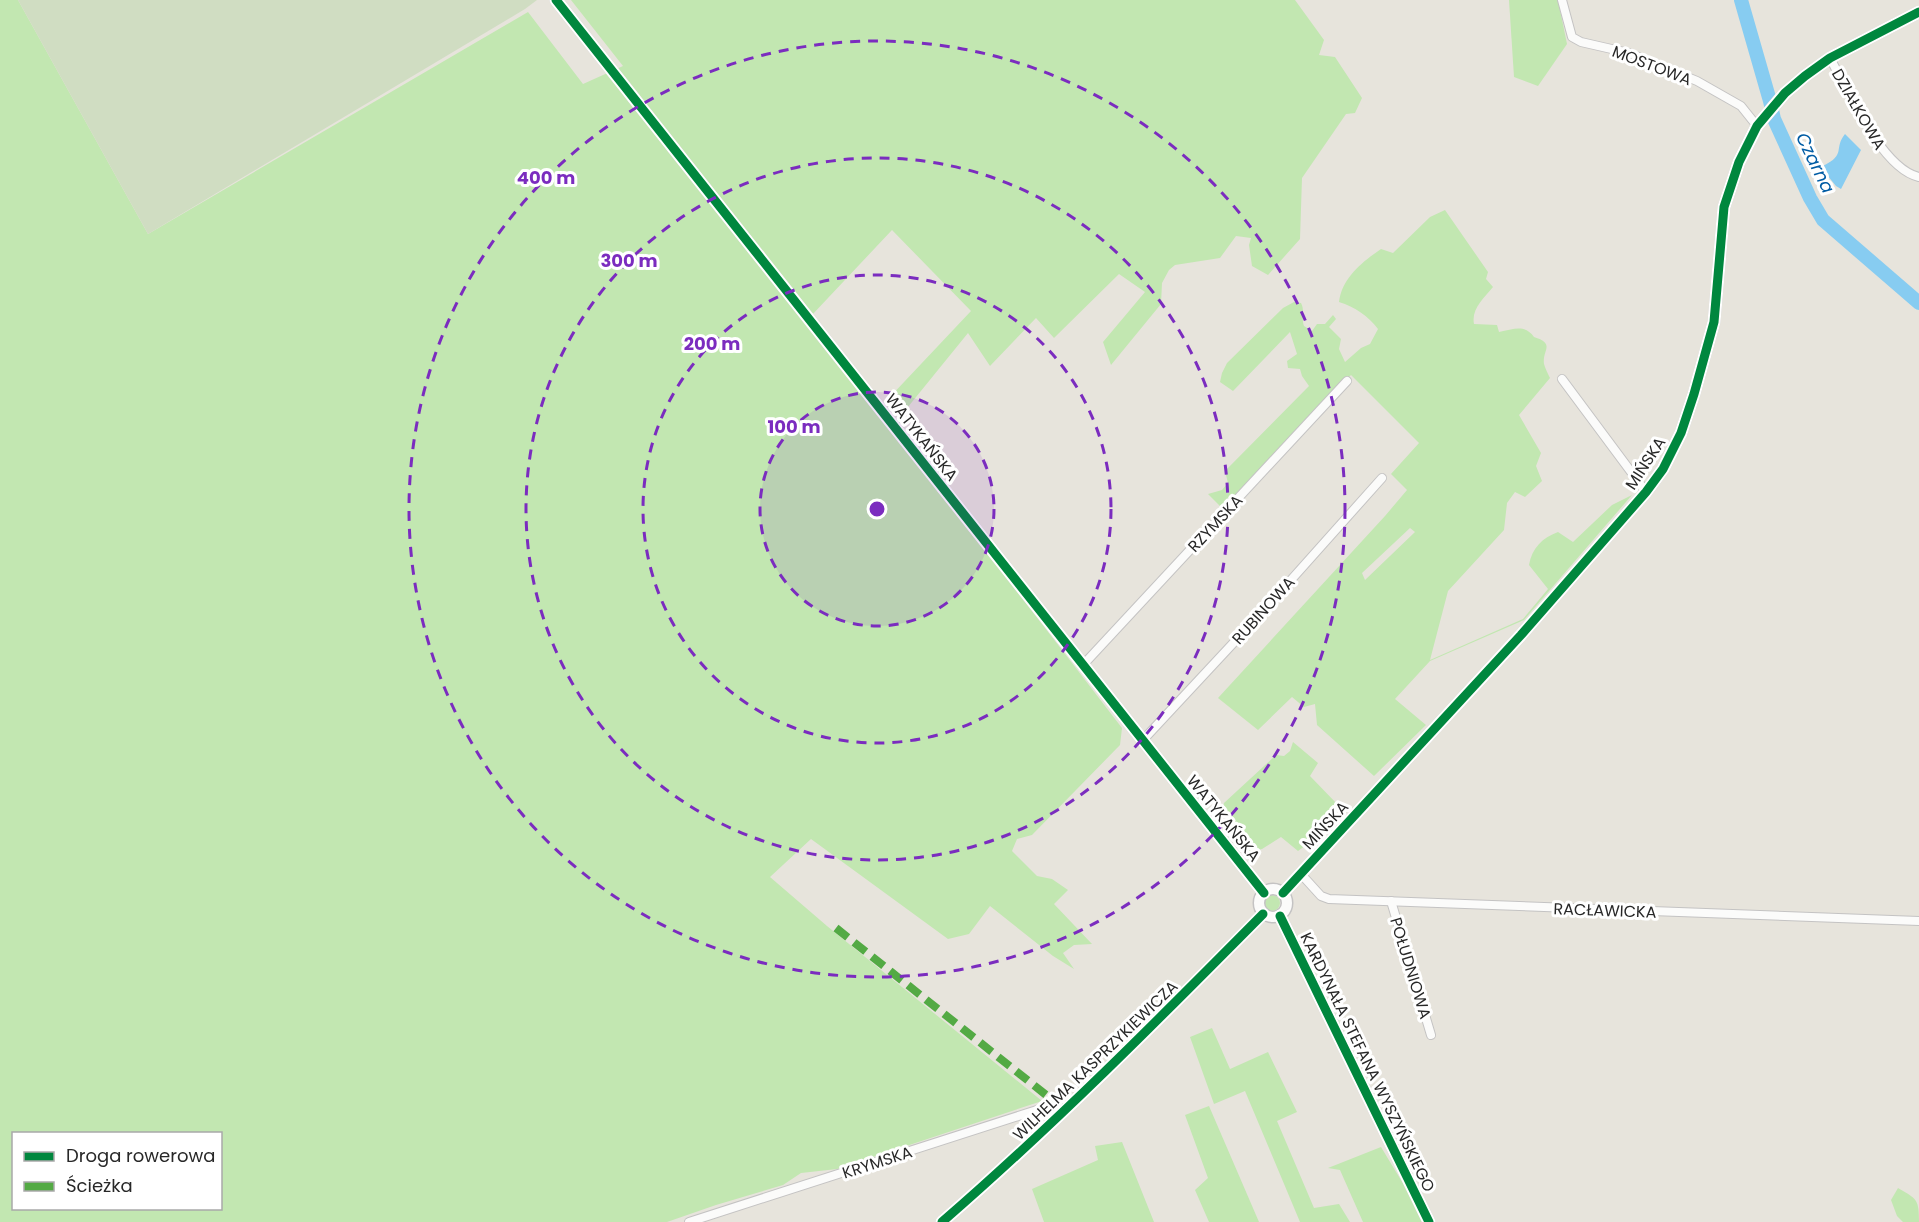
<svg xmlns="http://www.w3.org/2000/svg" width="1919" height="1222" font-family="Poppins,sans-serif">
<style>
.green{fill:#c2e7b1;fill-rule:evenodd}
.cemetery{fill:#d0ddc2}
.water{fill:#87ccf1}
.lines{fill:none;stroke-linecap:round;stroke-linejoin:round}
.river{stroke:#87ccf1;stroke-width:14}
.minor-casing{stroke:#c4c3c3;stroke-width:10}
.tertiary-casing{stroke:#c4c3c3;stroke-width:13}
.minor{stroke:#fbfbfa;stroke-width:8}
.tertiary{stroke:#fbfbfa;stroke-width:10}
.quiet{stroke:#53aa44;stroke-width:8;stroke-dasharray:15 8;stroke-linecap:butt}
.cycleway-casing{stroke:#fff;stroke-width:13}
.cycleway{stroke:#00873e;stroke-width:9}
.ring{fill:none;stroke:#7b2cbf;stroke-width:3;stroke-dasharray:10 8}
.labels{text-anchor:middle;stroke-width:6;stroke-linejoin:round;paint-order:stroke}
.street-label{font-size:16px;fill:#282828;stroke:#fff}
.water-label{font-size:18px;font-style:italic;fill:#005ca4;stroke:#fff}
.centre{fill:#7b2cbf;stroke:#fff;stroke-width:3}
.ring-label{font-size:18px;text-anchor:middle;font-weight:bold;fill:#7b2cbf;stroke:#fff;stroke-width:6;stroke-linejoin:round;paint-order:stroke}
</style>
<rect width="100%" height="100%" fill="#e7e4dc"/>
<g class="green">
<path d="M0,0H18L148,234L528,12L583,84L623,66L571,0H1295L1324,40L1319,55L1335,57L1362,98L1355,113L1346,114L1302,178L1300,239L1268,275L1252,266L1249,245L1251,238L1236,236L1220,258L1175,265L1169,270L1162,283L1161,304L1111,365L1103,342L1145,292L1119,274L1054,338L1036,318L990,366L968,333L899,418L888,399L971,311L892,230L812,315L928,476L1122,728L1120,745L1032,835L1017,839L1012,851L1037,876L1052,879L1068,890L1054,904L1092,944L1074,945L1063,953L1074,969L1053,956L990,906L969,934L948,939L811,839L770,877L827,926L1042,1101L837,1169L801,1173L783,1185L716,1205L667,1222H0ZM14,1134H220V1208H14Z"/>
<path d="M1509,0H1558L1567,44L1538,86L1514,77Z"/>
<path d="M1445,210L1488,272L1486,279L1493,287C1484,298 1471,309 1474,324L1497,325L1499,332C1514,329 1525,324 1534,337C1556,344 1542,350 1544,364C1545,368 1548,374 1550,378L1519,415L1541,453L1536,466L1542,481L1525,497L1515,492L1507,503L1504,530L1448,591L1430,660L1523,619L1548,589L1529,565C1532,548 1542,538 1558,532L1573,542L1612,505L1632,495L1524,620L1430,661L1395,699L1426,725L1374,776L1317,725L1315,704L1304,707L1292,697L1258,730L1218,698L1385,516L1407,490L1391,474L1419,443L1351,375L1222,508L1208,494L1222,490L1228,483L1225,471L1309,386L1302,376L1300,369L1288,368L1287,361L1297,354L1290,332L1233,391L1220,382L1222,373L1227,363L1283,308L1294,302L1301,303C1305,310 1301,318 1304,326L1312,331L1317,324H1325L1333,315L1336,319L1329,327L1341,339L1339,349L1345,362L1361,348L1370,344L1378,329C1368,316 1355,307 1339,302C1342,278 1362,262 1381,249L1393,253L1430,217ZM1410,528L1415,532L1365,580L1362,573Z"/>
<path d="M1293,742L1318,763L1310,776L1339,806L1309,843L1298,851L1281,837L1262,849L1250,852L1229,824L1231,818L1223,808L1224,803L1276,755L1284,756L1290,751Z"/>
<circle cx="1272" cy="903" r="8"/>
<path d="M1212,1028L1230,1069L1268,1052L1297,1112L1277,1121L1314,1208L1339,1204L1350,1222H1300L1245,1091L1214,1104L1190,1037Z"/>
<path d="M1209,1106L1259,1222H1209L1195,1190L1208,1178L1185,1115Z"/>
<path d="M1122,1142L1154,1222H1044L1032,1189L1098,1160L1095,1146Z"/>
<path d="M1381,1147L1413,1200L1423,1222H1363L1340,1170L1328,1168Z"/>
<path d="M1898,1188C1917,1199 1919,1199 1919,1222H1903L1897,1216L1891,1200Z"/>
</g>
<path class="cemetery" d="M18,0H537L525,9L148,234Z"/>
<path class="water" d="M1845,134L1861,150L1841,189L1836,186L1823,170V166C1847,154 1833,149 1845,134Z"/>
<g class="lines">
<path class="river" d="M1741,0L1770,101L1774,119L1810,198L1823,220L1919,303"/>
<defs>
<g id="minor">
<path d="M1562,0L1572,37L1581,42L1629,53L1697,81L1741,106L1757,126"/>
<path d="M1830,58C1848,91 1882,169 1919,177"/>
<path d="M1562,379L1646,492"/>
<path d="M1083,665L1347,381"/>
<path d="M1143,740L1265,609L1382,478"/>
<path d="M1301,874L1321,896L1329,899L1919,921"/>
<path d="M1391,901L1431,1035"/>
<path d="M689,1222L1040,1109L1065,1110"/>
</g>
<g id="tertiary">
<path d="M556,0L1264,893"/>
<circle cx="1273" cy="903" r="14"/>
<path d="M1283,893L1521,635L1646,492L1663,469L1681,433L1694,394L1714,322L1724,207L1739,162L1757,126L1785,93L1805,76L1830,58L1919,12"/>
<path d="M1280,916L1429,1222"/>
<path d="M942,1222C1054,1125 1159,1019 1263,914"/>
</g>
</defs>
<use href="#minor" class="minor-casing"/>
<use href="#tertiary" class="tertiary-casing"/>
<use href="#minor" class="minor"/>
<use href="#tertiary" class="tertiary"/>
<path class="quiet" d="M836,928L1065,1110"/>
<defs>
<g id="cycleway">
<path d="M556,0L1264,893"/>
<path d="M1283,893L1521,635L1646,492L1663,469L1681,433L1694,394L1714,322L1724,207L1739,162L1757,126L1785,93L1805,76L1830,58L1919,12"/>
<path d="M1280,916L1429,1222"/>
<path d="M942,1222C1054,1125 1159,1019 1263,914"/>
</g>
</defs>
<use href="#cycleway" class="cycleway-casing"/>
<use href="#cycleway" class="cycleway"/>
</g>
<circle cx="877" cy="509" r="117" fill="#7b2cbf" fill-opacity=".12"/>
<g class="ring">
<circle cx="877" cy="509" r="117"/>
<circle cx="877" cy="509" r="234"/>
<circle cx="877" cy="509" r="351"/>
<circle cx="877" cy="509" r="468"/>
</g>
<g class="labels">
<g class="street-label">
<text transform="translate(1652 65) rotate(21)" y="6">MOSTOWA</text>
<text transform="translate(1859 109) rotate(60)" y="6">DZIAŁKOWA</text>
<text transform="translate(922 437) rotate(52)" y="6">WATYKAŃSKA</text>
<text transform="translate(1645 463) rotate(-57)" y="6">MIŃSKA</text>
<text transform="translate(1215 523) rotate(-47)" y="6">RZYMSKA</text>
<text transform="translate(1263 610) rotate(-48)" y="6">RUBINOWA</text>
<text transform="translate(1224 818) rotate(51)" y="6">WATYKAŃSKA</text>
<text transform="translate(1325 825) rotate(-47)" y="6">MIŃSKA</text>
<text transform="translate(1605 910) rotate(2)" y="6">RACŁAWICKA</text>
<text transform="translate(1411 968) rotate(73)" y="6">POŁUDNIOWA</text>
<text transform="translate(1095 1060) rotate(-44)" y="6">WILHELMA KASPRZYKIEWICZA</text>
<text transform="translate(1368 1062) rotate(64)" y="6">KARDYNAŁA STEFANA WYSZYŃSKIEGO</text>
<text transform="translate(877 1162) rotate(-18)" y="6">KRYMSKA</text>
</g>
<g class="water-label">
<text transform="translate(1815 163) rotate(64)" y="6">Czarna</text>
</g>
</g>
<circle cx="877" cy="509" r="9" class="centre"/>
<g class="ring-label">
<text x="546" y="184">400 m</text>
<text x="629" y="267">300 m</text>
<text x="712" y="350">200 m</text>
<text x="794" y="433">100 m</text>
</g>
<rect x="12" y="1132" width="210" height="78" fill="#ffffff" stroke="#a9a9a9" stroke-width="1.5"/>
<rect x="24" y="1152" width="30" height="9" fill="#00873e" stroke="#a9a9a9" stroke-width="1.5"/>
<text x="66" y="1162" font-size="18" fill="#282828">Droga rowerowa</text>
<rect x="24" y="1182" width="30" height="9" fill="#53aa44" stroke="#a9a9a9" stroke-width="1.5"/>
<text x="66" y="1192" font-size="18" fill="#282828">Ścieżka</text>
</svg>
